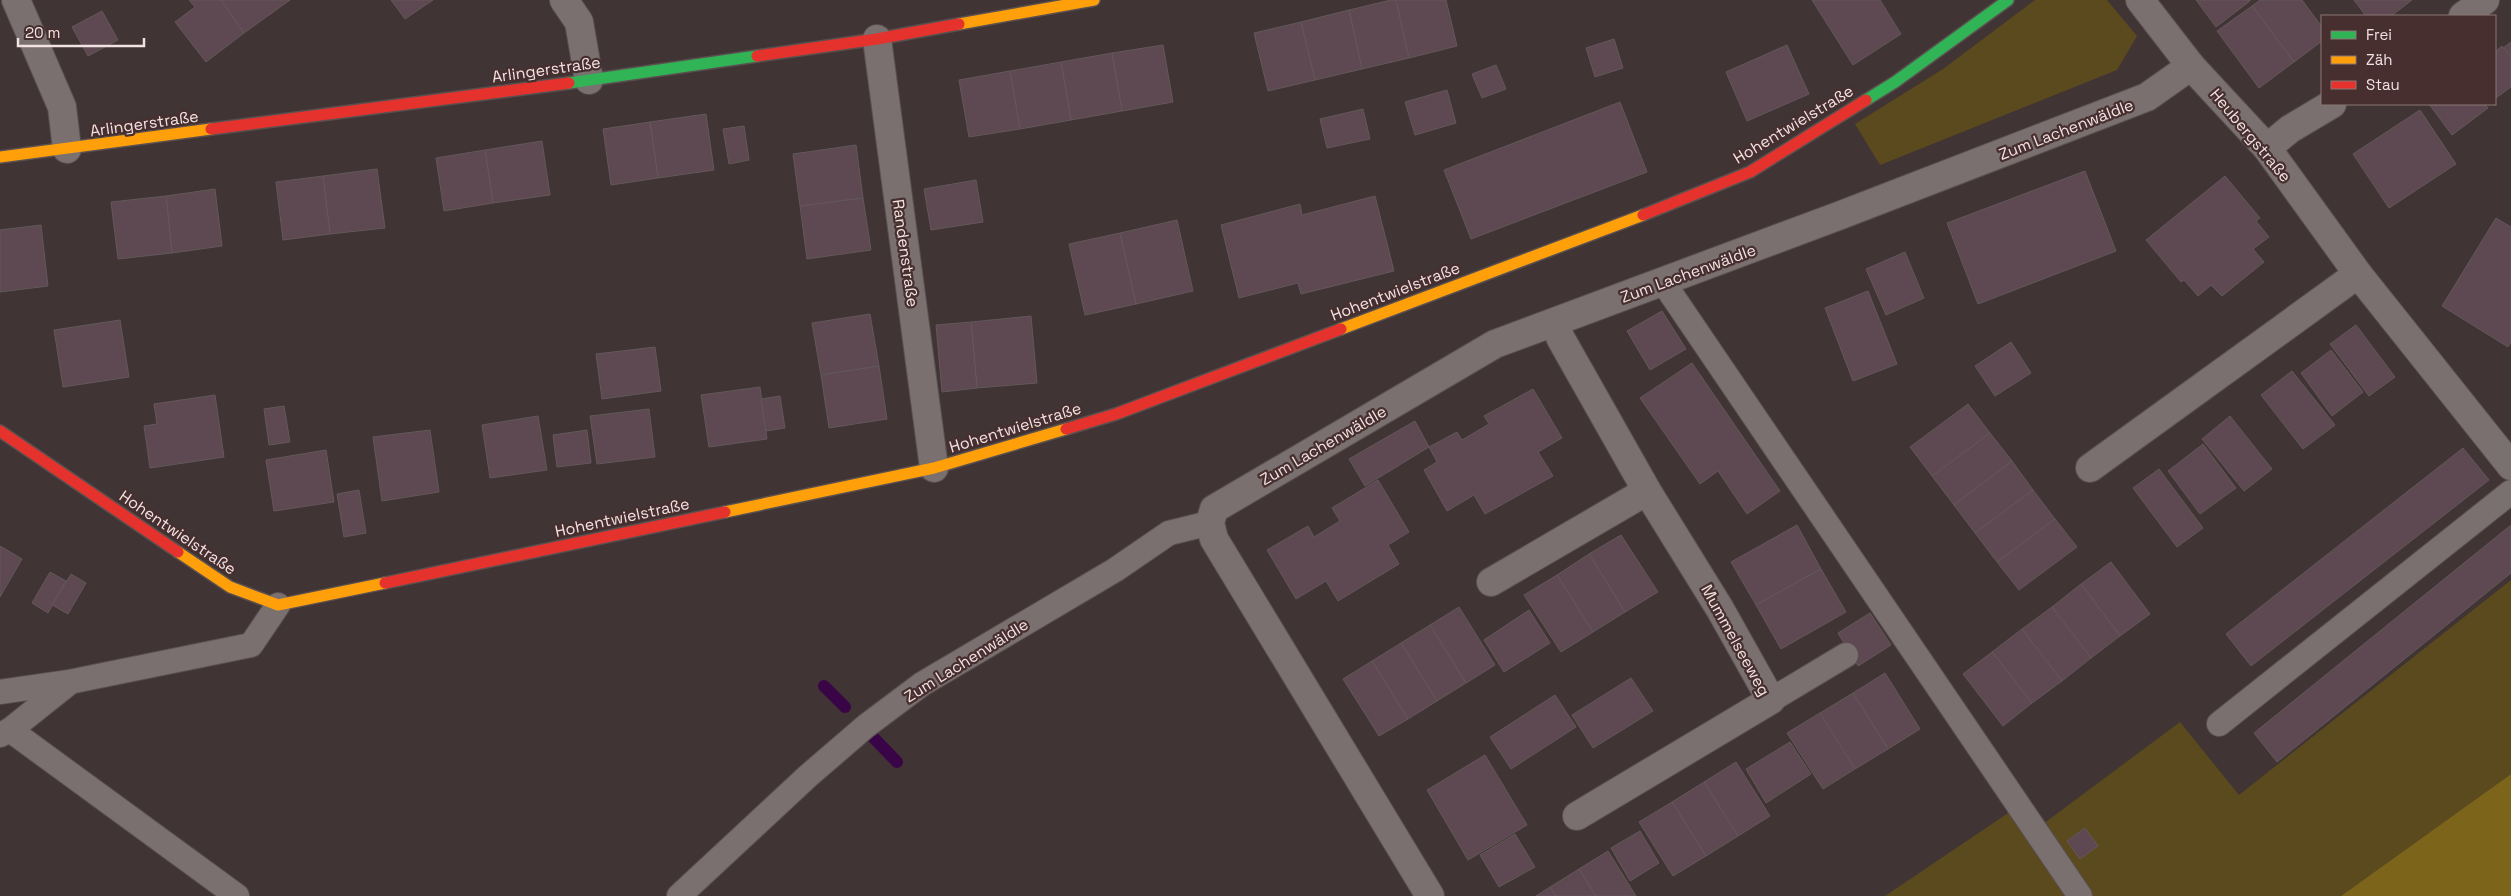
<svg xmlns="http://www.w3.org/2000/svg" width="2511" height="896" font-family="'Space Grotesk',sans-serif">
<style>
.green{fill:#5b4a1e}
.forest{fill:#7d641b}
.lines{fill:none;stroke-linecap:round;stroke-linejoin:round}
.stream{stroke:#3a0547;stroke-width:12}
.building{fill:#5e4851;stroke:#63585a}
.lane-casing{stroke:#5b5050;stroke-width:26}
.street-casing{stroke:#5b5050;stroke-width:30}
.fast-casing{stroke:#5b5050;stroke-width:14}
.slow-casing{stroke:#5b5050;stroke-width:14}
.jam-casing{stroke:#5b5050;stroke-width:14}
.lane{stroke:#79706f;stroke-width:24}
.street{stroke:#79706f;stroke-width:28}
.fast{stroke:#30b455;stroke-width:11}
.slow{stroke:#ff9f0a;stroke-width:11}
.jam{stroke:#e5322d;stroke-width:11}
.labels{text-anchor:middle;stroke-width:4.5;stroke-linejoin:round;paint-order:stroke}
.street-label{font-size:16px;fill:#f2e2e1;stroke:#462f2e}
</style>
<rect width="100%" height="100%" fill="#403434"/>
<g class="green">
<path d="M2035,0H2107L2137,36L2117,70L1880,165L1855,124L1943,69Z"/>
<path d="M2511,580V774L2341,896H1885L2026,801L2043,824L2180,722L2239,795Z"/>
</g>
<path class="forest" d="M2511,774V896H2341Z"/>
<g class="lines">
<g class="stream">
<path d="M824,686L845,707"/>
<path d="M870,734L897,762"/>
</g>
</g>
<g class="building">
<path d="M189,0H221L244,33L206,62L175,22L195,7Z"/>
<path d="M221,0H290L244,33Z"/>
<path d="M391,0H433L405,19Z"/>
<path d="M1391,0H1396L1409,58L1362,69L1349,10Z"/>
<path d="M1396,0H1446L1457,46L1409,58Z"/>
<path d="M1812,0H1880L1901,34L1853,65Z"/>
<path d="M2196,0H2250V1L2216,27Z"/>
<path d="M2260,0H2302L2322,27V41L2294,62L2252,6Z"/>
<path d="M2354,0H2412L2391,16H2366Z"/>
<path d="M2252,6L2294,62L2259,88L2217,31Z"/>
<path d="M1349,10L1362,69L1315,80L1301,22Z"/>
<path d="M102,11L118,40L88,56L72,27Z"/>
<path d="M1301,22L1315,80L1268,91L1254,33Z"/>
<path d="M1614,39L1623,68L1595,77L1586,48Z"/>
<path d="M2511,42V57L2503,48Z"/>
<path d="M1163,45L1173,102L1122,111L1112,53Z"/>
<path d="M1787,45L1809,94L1747,121L1726,72Z"/>
<path d="M2502,46L2511,57V87L2496,98L2495,52Z"/>
<path d="M1112,53L1122,111L1071,120L1061,62Z"/>
<path d="M1061,62L1071,120L1020,129L1010,71Z"/>
<path d="M1496,65L1506,89L1482,98L1472,74Z"/>
<path d="M1010,71L1020,129L969,137L959,80Z"/>
<path d="M1447,90L1456,123L1415,135L1405,102Z"/>
<path d="M1620,102L1647,172L1471,239L1444,170Z"/>
<path d="M2429,104H2484L2488,108L2452,135Z"/>
<path d="M1363,109L1370,139L1327,148L1320,119Z"/>
<path d="M2420,110L2456,164L2389,208L2353,154Z"/>
<path d="M706,114L714,170L658,178L650,122Z"/>
<path d="M650,122L658,178L611,185L603,129Z"/>
<path d="M744,126L749,160L729,164L723,129Z"/>
<path d="M542,141L550,195L493,203L485,150Z"/>
<path d="M856,145L863,198L800,206L793,154Z"/>
<path d="M485,150L493,203L444,211L436,158Z"/>
<path d="M377,169L385,228L330,234L323,176Z"/>
<path d="M2085,171L2116,251L1978,304L1947,223Z"/>
<path d="M323,176L330,234L283,240L276,182Z"/>
<path d="M2225,176L2260,218L2256,221L2269,237L2253,249L2264,262L2222,296L2211,285L2198,296L2184,280L2181,282L2146,240Z"/>
<path d="M976,180L983,222L931,230L924,189Z"/>
<path d="M215,189L222,246L172,253L166,196Z"/>
<path d="M166,196L172,253L118,259L111,202Z"/>
<path d="M1375,196L1394,271L1301,294L1298,283L1239,298L1221,225L1300,204L1302,215Z"/>
<path d="M863,198L871,250L807,259L800,206Z"/>
<path d="M2496,218L2511,227V342L2508,347L2442,306Z"/>
<path d="M1177,220L1193,291L1136,304L1120,233Z"/>
<path d="M41,225L48,286L0,292V230Z"/>
<path d="M1120,233L1136,304L1085,315L1069,244Z"/>
<path d="M1905,252L1924,298L1886,315L1866,269Z"/>
<path d="M1868,291L1897,364L1853,381L1825,308Z"/>
<path d="M1662,311L1686,349L1650,370L1627,331Z"/>
<path d="M870,314L879,366L821,375L812,323Z"/>
<path d="M1031,316L1037,383L977,388L971,322Z"/>
<path d="M120,320L129,377L63,387L54,330Z"/>
<path d="M971,322L977,388L942,392L936,325Z"/>
<path d="M2356,325L2395,377L2369,396L2330,344Z"/>
<path d="M2011,342L2031,373L1995,396L1975,366Z"/>
<path d="M655,347L661,391L602,399L596,354Z"/>
<path d="M2331,350L2363,392L2332,416L2301,373Z"/>
<path d="M1692,363L1780,491L1747,514L1718,471L1700,484L1640,398Z"/>
<path d="M879,366L887,419L829,428L821,375Z"/>
<path d="M2292,371L2335,425L2303,449L2261,395Z"/>
<path d="M760,387L767,439L709,447L701,395Z"/>
<path d="M1533,389L1562,438L1538,452L1553,476L1485,514L1474,495L1447,511L1424,470L1437,462L1429,447L1457,432L1462,440L1489,424L1484,416Z"/>
<path d="M215,395L224,457L150,468L144,426L157,424L154,404Z"/>
<path d="M780,396L785,428L766,431L761,399Z"/>
<path d="M1968,404L1990,433L1932,476L1910,447Z"/>
<path d="M284,406L290,442L269,445L264,409Z"/>
<path d="M649,409L655,457L597,464L590,416Z"/>
<path d="M538,416L547,470L490,478L482,425Z"/>
<path d="M2230,416L2272,469L2244,491L2202,439Z"/>
<path d="M1415,421L1429,447L1365,486L1349,459Z"/>
<path d="M430,430L439,492L382,501L373,437Z"/>
<path d="M587,430L591,463L557,467L553,435Z"/>
<path d="M1990,433L2012,461L1954,505L1932,476Z"/>
<path d="M2203,444L2236,488L2200,514L2168,471Z"/>
<path d="M2463,448L2489,480L2251,666L2226,634Z"/>
<path d="M326,450L334,502L274,511L266,460Z"/>
<path d="M2012,461L2033,490L1975,533L1954,505Z"/>
<path d="M2159,469L2203,528L2177,547L2133,488Z"/>
<path d="M1378,480L1409,532L1388,545L1399,564L1338,601L1326,581L1296,599L1267,550L1308,526L1314,537L1340,521L1332,508Z"/>
<path d="M359,490L366,533L344,537L337,494Z"/>
<path d="M2033,490L2055,519L1997,562L1975,533Z"/>
<path d="M2055,519L2077,547L2019,590L1997,562Z"/>
<path d="M1797,525L1821,569L1756,605L1731,562Z"/>
<path d="M2511,525V573L2277,762L2254,733Z"/>
<path d="M1621,535L1658,592L1625,612L1589,554Z"/>
<path d="M0,546L22,559L0,597Z"/>
<path d="M1589,554L1625,612L1593,632L1557,575Z"/>
<path d="M2111,562L2150,614L2120,636L2081,584Z"/>
<path d="M1821,569L1846,612L1781,649L1756,605Z"/>
<path d="M50,572L66,581L48,613L32,603Z"/>
<path d="M71,574L86,583L68,614L52,605Z"/>
<path d="M1557,575L1593,632L1561,652L1524,595Z"/>
<path d="M2081,584L2120,636L2091,658L2052,607Z"/>
<path d="M1459,607L1495,665L1466,683L1430,625Z"/>
<path d="M2052,607L2091,658L2062,681L2022,629Z"/>
<path d="M1529,610L1550,643L1504,672L1484,640Z"/>
<path d="M1870,613L1891,645L1858,666L1838,633Z"/>
<path d="M1430,625L1466,683L1437,701L1401,643Z"/>
<path d="M2022,629L2062,681L2032,703L1992,652Z"/>
<path d="M1401,643L1437,701L1408,719L1372,661Z"/>
<path d="M1992,652L2032,703L2003,726L1963,674Z"/>
<path d="M1372,661L1408,719L1379,736L1343,679Z"/>
<path d="M1885,673L1920,729L1888,749L1853,693Z"/>
<path d="M1631,678L1653,711L1593,748L1572,715Z"/>
<path d="M1853,693L1888,749L1855,769L1820,713Z"/>
<path d="M1555,695L1576,727L1511,769L1490,737Z"/>
<path d="M1820,713L1855,769L1823,789L1787,733Z"/>
<path d="M1790,742L1811,774L1766,803L1746,769Z"/>
<path d="M1485,755L1527,825L1468,860L1427,790Z"/>
<path d="M1736,762L1770,816L1738,836L1704,782Z"/>
<path d="M1704,782L1738,836L1706,856L1672,802Z"/>
<path d="M1672,802L1706,856L1673,876L1639,822Z"/>
<path d="M2085,828L2098,846L2080,859L2067,841Z"/>
<path d="M1640,831L1659,863L1630,881L1611,848Z"/>
<path d="M1515,834L1535,867L1499,887L1480,855Z"/>
<path d="M1608,851L1636,896H1596L1579,869Z"/>
<path d="M1579,869L1596,896H1556L1550,887Z"/>
<path d="M1550,887L1556,896H1536Z"/>
</g>
<g class="lines">
<defs>
<g id="lane">
<path d="M1663,282L2080,896"/>
<path d="M0,692L69,682L251,645L278,605"/>
<path d="M1771,700L1846,655"/>
<path d="M2219,724L2511,492"/>
<path d="M10,730L69,683"/>
<path d="M0,735L10,730L237,896"/>
<path d="M679,896L808,776L866,726L922,684L1115,570L1169,533L1210,523"/>
</g>
<g id="street">
<path d="M16,0L62,107L67,149"/>
<path d="M564,0L579,22L589,80"/>
<path d="M2140,0L2191,66L2267,148L2358,274L2511,466"/>
<path d="M2463,16L2485,0"/>
<path d="M877,39L934,468"/>
<path d="M2267,148L2290,129L2332,104"/>
<path d="M1554,323L1561,339L1647,491L1720,609L1771,700L1577,816"/>
<path d="M2090,468L2358,274"/>
<path d="M1491,582L1647,491"/>
<path d="M1430,896L1214,539L1210,523L1214,509L1495,344L1841,215L2147,97L2191,66"/>
</g>
<g id="fast">
<path d="M569,83L757,56"/>
<path d="M1866,100L1895,82L2008,0"/>
</g>
<g id="slow">
<path d="M959,24L1094,0"/>
<path d="M0,157L211,129"/>
<path d="M1341,329L1643,215"/>
<path d="M725,512L934,468L1066,429"/>
<path d="M178,552L230,587L278,605L385,583"/>
</g>
<g id="jam">
<path d="M757,56L877,39L959,24"/>
<path d="M211,129L569,83"/>
<path d="M1643,215L1750,172L1866,100"/>
<path d="M1066,429L1116,414L1341,329"/>
<path d="M0,431L178,552"/>
<path d="M385,583L725,512"/>
</g>
</defs>
<use href="#lane" class="lane-casing"/>
<use href="#street" class="street-casing"/>
<use href="#fast" class="fast-casing"/>
<use href="#slow" class="slow-casing"/>
<use href="#jam" class="jam-casing"/>
<use href="#lane" class="lane"/>
<use href="#street" class="street"/>
<use href="#fast" class="fast"/>
<use href="#slow" class="slow"/>
<use href="#jam" class="jam"/>
</g>
<g class="labels">
<g class="street-label">
<text transform="translate(546 69) rotate(-8)" y="6">Arlingerstraße</text>
<text transform="translate(144 123) rotate(-8)" y="6">Arlingerstraße</text>
<text transform="translate(1793 124) rotate(-31)" y="6">Hohentwielstraße</text>
<text transform="translate(2066 129) rotate(-21)" y="6">Zum Lachenwäldle</text>
<text transform="translate(2251 135) rotate(50)" y="6">Heubergstraße</text>
<text transform="translate(906 253) rotate(82)" y="6">Randenstraße</text>
<text transform="translate(1688 273) rotate(-20)" y="6">Zum Lachenwäldle</text>
<text transform="translate(1395 291) rotate(-21)" y="6">Hohentwielstraße</text>
<text transform="translate(1015 427) rotate(-17)" y="6">Hohentwielstraße</text>
<text transform="translate(1323 445) rotate(-30)" y="6">Zum Lachenwäldle</text>
<text transform="translate(622 517) rotate(-12)" y="6">Hohentwielstraße</text>
<text transform="translate(178 532) rotate(34)" y="6">Hohentwielstraße</text>
<text transform="translate(1736 640) rotate(61)" y="6">Mummelseeweg</text>
<text transform="translate(966 660) rotate(-32)" y="6">Zum Lachenwäldle</text>
</g>
</g>
<rect x="2321" y="15" width="175" height="90" fill="#462f2e" stroke="#8b7776"/>
<rect x="2331" y="31" width="25" height="8" fill="#30b455" stroke="#8b7776"/>
<text x="2366" y="40" font-size="15" fill="#f2e2e1">Frei</text>
<rect x="2331" y="56" width="25" height="8" fill="#ff9f0a" stroke="#8b7776"/>
<text x="2366" y="65" font-size="15" fill="#f2e2e1">Zäh</text>
<rect x="2331" y="81" width="25" height="8" fill="#e5322d" stroke="#8b7776"/>
<text x="2366" y="90" font-size="15" fill="#f2e2e1">Stau</text>
<path d="M18 38v8h126v-8" fill="none" stroke="#f2e2e1" stroke-width="2.5"/>
<text x="25" y="38" font-size="15" fill="#f2e2e1" stroke="#462f2e" stroke-width="4" paint-order="stroke">20 m</text>
</svg>
